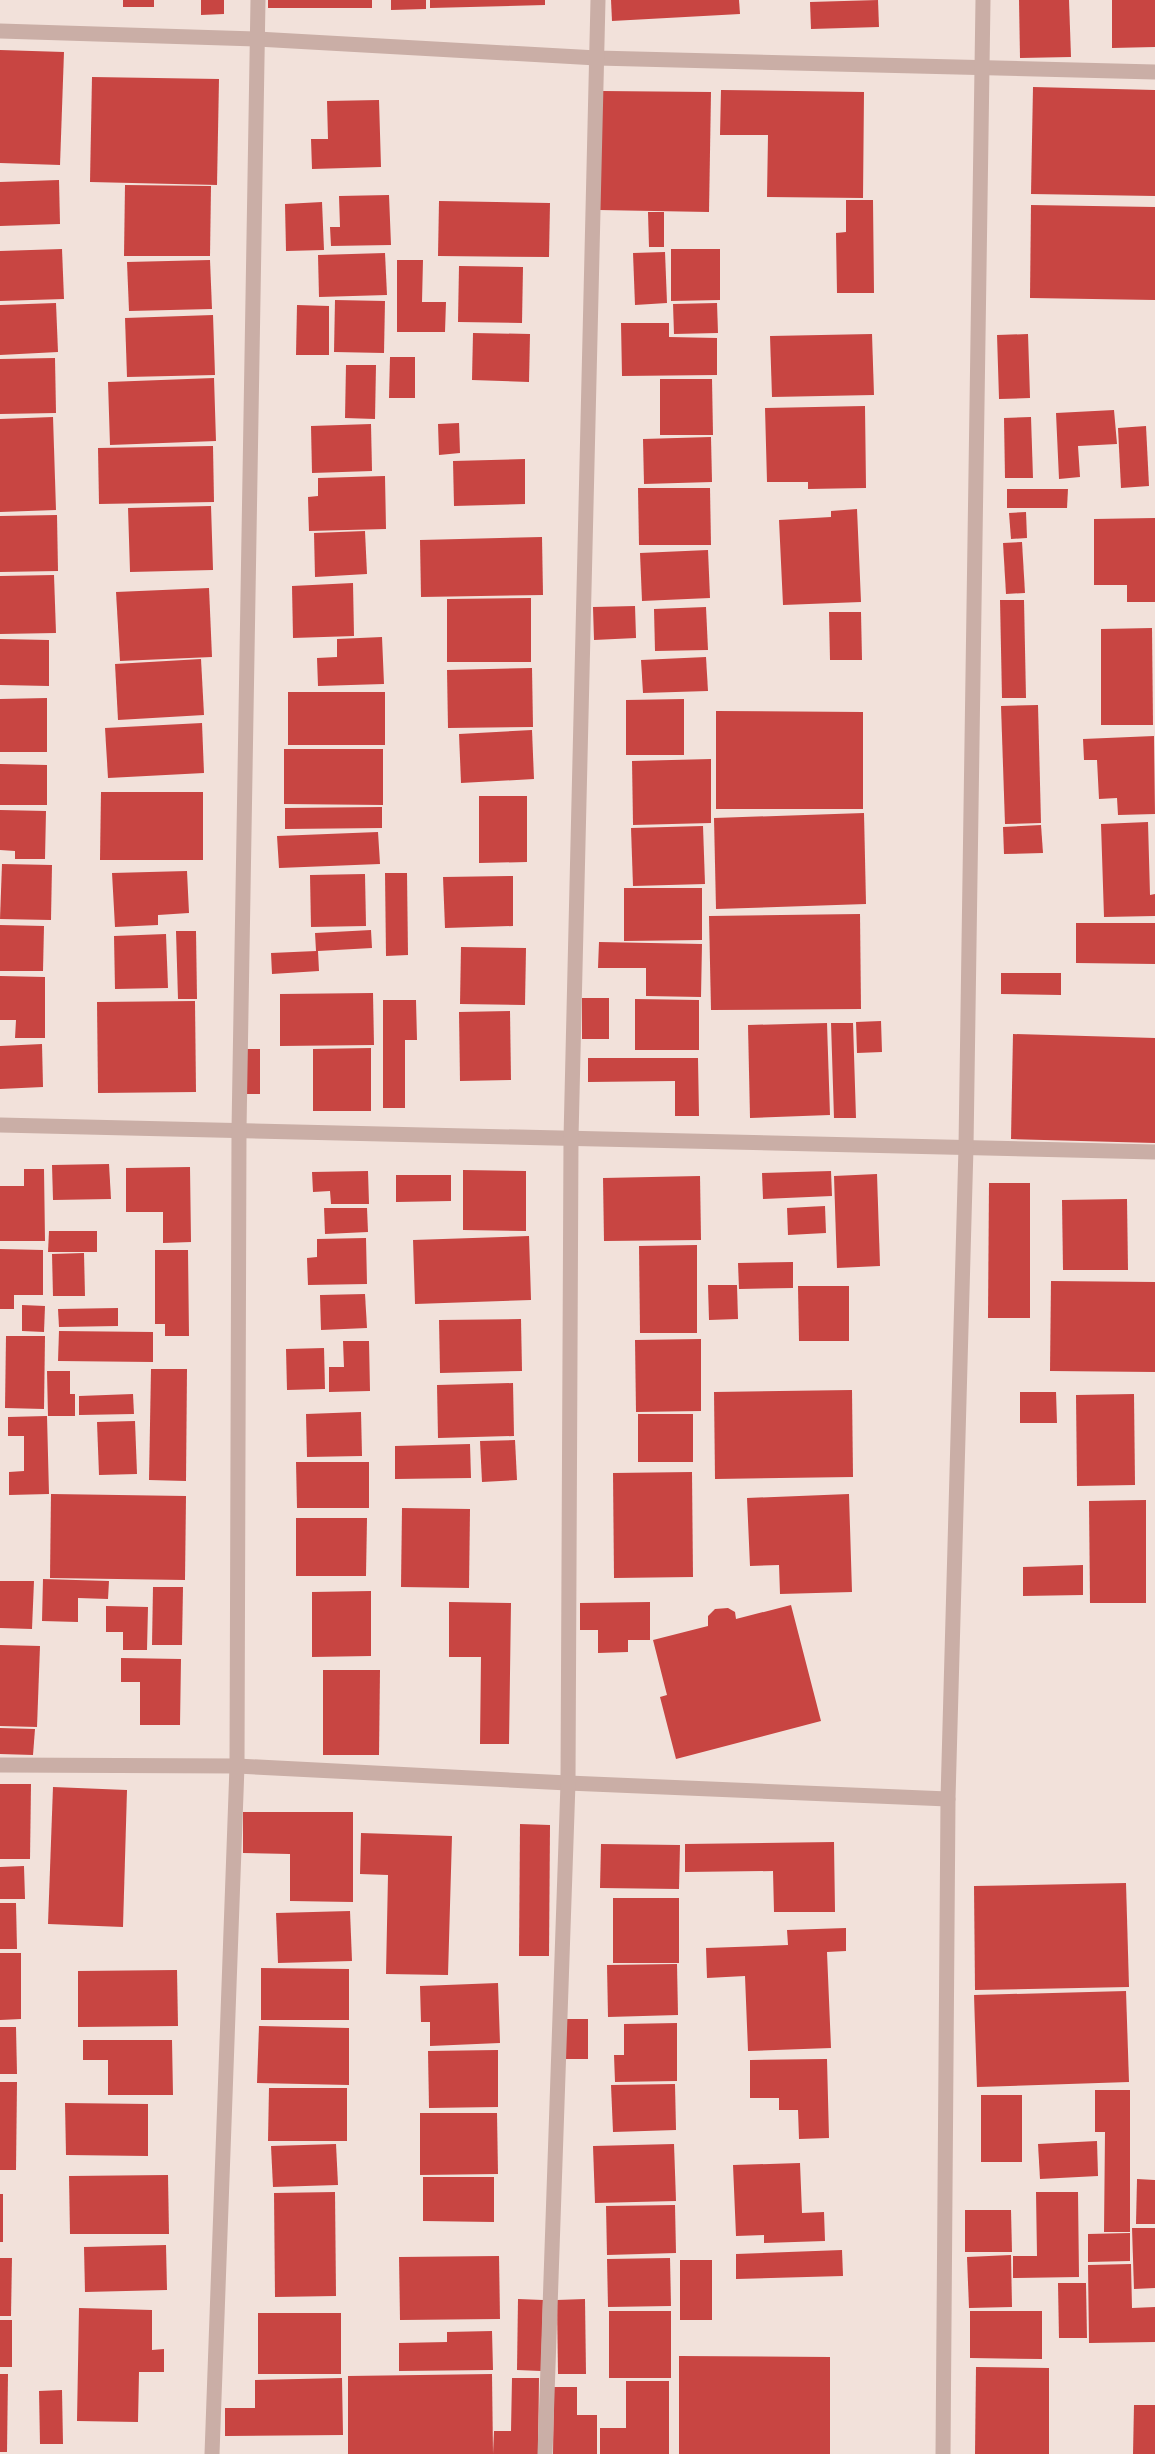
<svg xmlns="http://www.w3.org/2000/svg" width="1155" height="2454" font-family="'Space Grotesk',sans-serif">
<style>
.building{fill:#c84542}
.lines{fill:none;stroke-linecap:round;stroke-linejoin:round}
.minor{stroke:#caaea6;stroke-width:15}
</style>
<rect width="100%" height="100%" fill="#f2e1da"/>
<g class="building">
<rect x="123" y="0" width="31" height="7"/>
<path d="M201,0H224V14L201,15Z"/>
<rect x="268" y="0" width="104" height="8"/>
<path d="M391,0H426V9L391,10Z"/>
<path d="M430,0H545V5L430,8Z"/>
<path d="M611,0H739L740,14L612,21Z"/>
<path d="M878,0L879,27L811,29L810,2Z"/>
<path d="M1019,0H1069L1071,57L1020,58Z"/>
<path d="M1112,0H1155V47L1112,48Z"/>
<path d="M0,50L64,52L60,165L0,163Z"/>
<path d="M92,77L219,79L217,185L90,182Z"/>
<path d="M1033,87L1155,90V196L1031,194Z"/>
<path d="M721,90L864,92L863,198L767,197L768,135H720Z"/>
<path d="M602,91L711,92L709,212L599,210Z"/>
<path d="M379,100L381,167L312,169L311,139H328L327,101Z"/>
<path d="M59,180L60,224L0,226V182Z"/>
<path d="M125,185L211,186L210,256H124Z"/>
<path d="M389,195L391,245L331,246L330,227H340L339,196Z"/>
<path d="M846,200H873L874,293H837L836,233L846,232Z"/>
<path d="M439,201L550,203L549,257L438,256Z"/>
<path d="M322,202L324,250L286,251L285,204Z"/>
<path d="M1031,205L1155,207V300L1030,298Z"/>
<path d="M648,212H664V247H649Z"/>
<path d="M62,249L64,299L0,301V251Z"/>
<path d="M671,249H720V300L671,301Z"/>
<path d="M665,252L667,303L635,305L633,253Z"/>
<path d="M385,253L387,295L319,297L318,255Z"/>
<path d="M210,260L212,309L129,311L127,262Z"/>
<path d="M397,260H423L422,302H446L445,332H397Z"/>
<path d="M459,266L523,267L522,323L458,322Z"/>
<path d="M335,300L385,301L384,353L334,352Z"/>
<path d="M56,303L58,352L0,355V305Z"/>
<path d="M717,303L718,333L674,334L673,304Z"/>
<path d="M297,305L329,306V355H296Z"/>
<path d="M213,315L215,375L127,377L125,318Z"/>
<path d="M621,323H669V337L717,338V375L622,376Z"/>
<path d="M473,333L530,334L529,382L472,380Z"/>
<path d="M872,334L874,395L772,397L770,336Z"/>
<path d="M1028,334L1030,398L999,399L997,335Z"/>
<path d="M390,357H415V398H389Z"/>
<path d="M55,358L56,413L0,414V359Z"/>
<path d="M346,365H376L375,419L345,418Z"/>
<path d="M214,378L216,441L110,445L108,382Z"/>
<path d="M660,379H712L713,435H660Z"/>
<path d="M865,406L866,488L808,489V482H767L765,408Z"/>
<path d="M1114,410L1117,444L1078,446L1080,477L1059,479L1056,413Z"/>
<path d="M53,417L56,510L0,512V419Z"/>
<path d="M1031,417L1033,478H1005L1004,418Z"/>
<path d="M459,423L460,453L439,455L438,424Z"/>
<path d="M371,424L372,471L312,473L311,426Z"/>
<path d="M1146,426L1149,486L1121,488L1118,428Z"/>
<path d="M711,437L712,482L644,484L643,439Z"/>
<path d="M213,446L214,502L99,504L98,448Z"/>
<path d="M525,459V504L454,506L453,461Z"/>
<path d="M385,476L386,529L309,531L308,497L318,496V478Z"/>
<path d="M638,488H710L711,545H639Z"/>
<path d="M1007,489H1068L1067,508H1007Z"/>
<path d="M211,506L213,570L130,572L128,508Z"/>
<path d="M857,509L861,602L783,605L779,520L831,517V511Z"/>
<path d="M1026,512L1027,538L1011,539L1009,513Z"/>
<path d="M57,515L58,571L0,572V516Z"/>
<path d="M1155,518V602H1127V585H1094V519Z"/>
<path d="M365,531L367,574L315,577L314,533Z"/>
<path d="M542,537L543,595L421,597L420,540Z"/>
<path d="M1022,542L1025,593L1006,594L1003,543Z"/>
<path d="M708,550L710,598L642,601L640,553Z"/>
<path d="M54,575L56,633L0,634V576Z"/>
<path d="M353,583L354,636L293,638L292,586Z"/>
<path d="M209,588L212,657L120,661L116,592Z"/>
<path d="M531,598V662H447V599Z"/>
<path d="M1000,600H1024L1026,698H1002Z"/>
<path d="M635,606L636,638L594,640L593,607Z"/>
<path d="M706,607L708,650L655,651L654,609Z"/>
<path d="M829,612H861L862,660H830Z"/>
<path d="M1152,628L1153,725H1101V629Z"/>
<path d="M382,637L384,684L318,686L317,658L337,657V639Z"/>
<path d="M0,639L49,640V686L0,685Z"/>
<path d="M706,657L708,691L643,693L641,660Z"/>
<path d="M201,659L204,715L118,720L115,664Z"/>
<path d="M532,668L533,727L448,728L447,670Z"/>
<rect x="288" y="692" width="97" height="53"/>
<path d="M47,698V752H0V699Z"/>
<path d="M684,699V755H626V700Z"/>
<path d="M1038,705L1041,823L1005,824L1001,706Z"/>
<path d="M716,711L863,712V809H716Z"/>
<path d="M202,723L204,773L108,778L105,728Z"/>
<path d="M532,730L534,779L461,783L459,734Z"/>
<path d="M1154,736L1155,814L1118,815L1117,798L1099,799L1097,760H1084L1083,739Z"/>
<path d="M284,749H383V805L284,804Z"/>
<path d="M711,759V823L633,825L632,761Z"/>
<path d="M0,764L47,765V805H0Z"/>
<path d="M101,792H203V860H100Z"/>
<path d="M479,796H527V862L479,863Z"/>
<path d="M382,807V828L285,829V808Z"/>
<path d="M0,810L46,811L45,859H15V851L0,850Z"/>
<path d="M864,813L866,904L716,909L714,818Z"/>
<path d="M1148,822L1150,895L1155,894V916L1104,917L1101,824Z"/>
<path d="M1041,825L1043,853L1004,854L1003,827Z"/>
<path d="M703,826L705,884L633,886L631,828Z"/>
<path d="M378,832L380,864L279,868L277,836Z"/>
<path d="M2,864L52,865L51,920L0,919Z"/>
<path d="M187,871L189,913L158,915V925L115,927L112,873Z"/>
<path d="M385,873H407L408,955L386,956Z"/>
<path d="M365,874L366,926L311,927L310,875Z"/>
<path d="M513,876V926L445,928L443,877Z"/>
<path d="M624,888H702V940L624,941Z"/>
<path d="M860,914L861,1009L711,1010L709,916Z"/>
<path d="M1076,923H1155V964L1076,963Z"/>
<path d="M0,925L44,926L43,971H0Z"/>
<path d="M371,930L372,948L318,951L319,971L272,974L271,953L316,951L315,933Z"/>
<path d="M176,931H196L197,999H178Z"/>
<path d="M166,934L168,988L115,989L114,936Z"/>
<path d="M599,942L702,944L701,997L646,996V968H598Z"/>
<path d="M461,947L526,948L525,1005L460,1004Z"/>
<path d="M1001,973H1061V995L1001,994Z"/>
<path d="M0,976L45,977V1038H15L16,1020H0Z"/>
<path d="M373,993L374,1045L280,1046V994Z"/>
<rect x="582" y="998" width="27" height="41"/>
<path d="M635,999L699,1000V1050H635Z"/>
<path d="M383,1000H416L417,1040H405V1108H383Z"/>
<path d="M195,1001L196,1092L98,1093L97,1002Z"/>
<path d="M510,1011L511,1080L460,1081L459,1012Z"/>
<path d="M881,1021L882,1052L857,1053L856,1022Z"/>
<path d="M827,1023L830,1115L750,1118L748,1025Z"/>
<path d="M831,1023H853L856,1118H834Z"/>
<path d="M1013,1034L1155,1038V1143L1011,1139Z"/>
<path d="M42,1044L43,1087L0,1089V1046Z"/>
<path d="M371,1048V1111H313V1049Z"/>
<path d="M244,1049H260V1094H245Z"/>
<path d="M588,1058H698L699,1116H675V1081L588,1082Z"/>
<path d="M109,1164L111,1199L53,1200L52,1165Z"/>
<path d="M190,1167L191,1242L163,1243V1212H126V1168Z"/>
<path d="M24,1169H44L45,1241H0V1186H24Z"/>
<path d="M463,1170L526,1171V1231L463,1230Z"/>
<path d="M368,1171L369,1204H331L330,1191L313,1192L312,1172Z"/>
<path d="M831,1171L832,1196L763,1199L762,1173Z"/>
<path d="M877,1174L880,1266L837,1268L834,1176Z"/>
<path d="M396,1175H451V1201L396,1202Z"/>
<path d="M700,1176L701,1240L604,1241L603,1178Z"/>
<path d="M989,1183H1030V1318H988Z"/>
<path d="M1127,1199L1128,1270H1063L1062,1200Z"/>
<path d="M825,1206L826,1233L788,1235L787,1208Z"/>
<path d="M324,1208H367L368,1232L325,1234Z"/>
<path d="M49,1231H97V1252H48Z"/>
<path d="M529,1236L531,1300L415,1304L413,1240Z"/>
<path d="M366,1238L367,1284L308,1285L307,1258L317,1257V1239Z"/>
<path d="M697,1245V1333H640L639,1246Z"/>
<path d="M0,1249L43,1250V1295H14V1309H0Z"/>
<path d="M155,1250H188L189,1336H165V1324H155Z"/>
<path d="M84,1253L85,1296H53L52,1254Z"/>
<path d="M793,1262V1288L739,1289L738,1263Z"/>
<path d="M1051,1281L1155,1282V1372L1050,1371Z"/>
<path d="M708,1285H737L738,1319L709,1320Z"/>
<path d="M798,1286H849V1341H799Z"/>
<path d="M365,1294L367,1328L321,1330L320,1295Z"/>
<path d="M22,1305L45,1306L44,1332L22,1331Z"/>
<path d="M118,1308V1326L59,1327L58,1309Z"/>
<path d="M521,1319L522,1371L440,1373L439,1320Z"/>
<path d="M59,1331L153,1332V1362L58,1361Z"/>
<path d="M6,1336H45L44,1409L5,1408Z"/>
<path d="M701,1339V1411L636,1412L635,1340Z"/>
<path d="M343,1341H369L370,1391L329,1392V1367H344Z"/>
<path d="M324,1348L325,1389L287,1390L286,1349Z"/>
<path d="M151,1369H187L186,1481L149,1480Z"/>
<path d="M47,1371H70V1394H75V1416H48Z"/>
<path d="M513,1383L514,1436L438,1438L437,1385Z"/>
<path d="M852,1390L853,1477L715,1479L714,1392Z"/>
<path d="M1020,1392H1056L1057,1423H1020Z"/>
<path d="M133,1394L134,1414L79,1415V1396Z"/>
<path d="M1134,1394L1135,1485L1077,1486L1076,1395Z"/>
<path d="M361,1412L362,1456L307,1457L306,1414Z"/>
<rect x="638" y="1414" width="55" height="48"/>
<path d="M47,1416L49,1494L9,1495V1472L24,1471V1436H8V1417Z"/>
<path d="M135,1421L137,1474L99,1475L97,1422Z"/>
<path d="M515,1440L517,1480L482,1482L480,1441Z"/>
<path d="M470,1444L471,1478L395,1479V1446Z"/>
<path d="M296,1462H369V1508H297Z"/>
<path d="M692,1472L693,1577L614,1578L613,1473Z"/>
<path d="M51,1494L186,1496L185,1580L50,1578Z"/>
<path d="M849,1494L852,1592L780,1594L779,1565L750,1566L747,1498Z"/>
<path d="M1146,1500V1603H1090L1089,1501Z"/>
<path d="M402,1508L470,1509L469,1588L401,1587Z"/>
<path d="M296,1518H367L366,1576H296Z"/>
<path d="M1083,1565V1595L1023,1596V1567Z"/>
<path d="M43,1579L109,1581L108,1599L78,1598V1622L42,1621Z"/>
<path d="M0,1581H34L32,1629L0,1628Z"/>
<path d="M153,1587H183L182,1645H152Z"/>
<path d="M371,1591V1656L312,1657V1592Z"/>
<path d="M449,1602L511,1603L509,1744H480L481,1657H449Z"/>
<path d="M650,1602V1640H628V1652L598,1653V1630H580V1603Z"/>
<path d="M791,1605L821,1721L676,1759L660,1697L667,1695L653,1640L708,1626V1616L715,1609L728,1608L735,1612L736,1619Z"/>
<path d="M106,1606L148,1607L147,1650H123V1632H106Z"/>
<path d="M0,1645L40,1646L37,1727L0,1726Z"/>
<path d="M121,1658L181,1659L180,1725H140V1682H121Z"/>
<path d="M323,1670H380L379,1755H323Z"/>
<path d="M0,1728L35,1729L33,1755L0,1754Z"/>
<path d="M0,1784H31L30,1859H0Z"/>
<path d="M53,1787L127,1790L123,1927L48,1924Z"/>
<path d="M243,1812H353V1902L290,1901V1854L243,1853Z"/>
<path d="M520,1824L550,1825L549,1956H519Z"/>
<path d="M361,1833L452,1836L448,1975L386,1974L388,1875L360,1874Z"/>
<path d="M834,1842L835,1912H774L773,1871L685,1872V1844Z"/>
<path d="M601,1844L680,1845L679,1889L600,1888Z"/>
<path d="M24,1866L25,1899H0V1867Z"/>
<path d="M1126,1883L1129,1987L975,1990L974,1886Z"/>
<rect x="613" y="1898" width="66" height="65"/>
<path d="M0,1903H16L17,1949H0Z"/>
<path d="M350,1911L352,1961L278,1963L276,1913Z"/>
<path d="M846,1928V1951L827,1952L831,2048L748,2051L745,1976L707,1978L706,1948L788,1945L787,1930Z"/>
<path d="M0,1953H21V2019L0,2020Z"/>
<path d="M677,1964L678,2015L608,2017L607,1965Z"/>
<path d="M261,1968L349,1969V2020H261Z"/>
<path d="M177,1970L178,2026L78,2027V1971Z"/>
<path d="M498,1983L500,2043L430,2046V2022H421L420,1986Z"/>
<path d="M1126,1991L1129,2082L977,2087L974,1995Z"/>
<rect x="566" y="2019" width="22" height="40"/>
<path d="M677,2023V2081L615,2082L614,2055H624V2024Z"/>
<path d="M259,2026L349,2028V2085L257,2083Z"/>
<path d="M0,2027H16L17,2074H0Z"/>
<path d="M83,2040H172L173,2095H108V2060H83Z"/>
<path d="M498,2050V2107L429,2108L428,2051Z"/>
<path d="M827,2059L829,2138L799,2139L798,2110H779V2098H750V2060Z"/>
<path d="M0,2082H17L16,2170H0Z"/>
<path d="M675,2084L676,2130L613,2132L611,2085Z"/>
<path d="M269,2088H347V2141H268Z"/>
<path d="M1095,2090H1130V2232H1104L1105,2132H1095Z"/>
<rect x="981" y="2095" width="41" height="67"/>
<path d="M65,2103L148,2104V2156L66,2155Z"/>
<path d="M420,2113H497L498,2174L420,2175Z"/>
<path d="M1097,2141L1098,2176L1040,2179L1038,2144Z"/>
<path d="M336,2144L338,2185L273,2187L271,2146Z"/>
<path d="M674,2144L676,2201L595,2203L593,2146Z"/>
<path d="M800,2163L802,2213L824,2212L825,2241L764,2243V2235L736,2236L733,2165Z"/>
<path d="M168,2175L169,2234H70L69,2176Z"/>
<path d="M423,2177H494V2222L423,2221Z"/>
<path d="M1137,2179L1155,2180V2224H1136Z"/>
<path d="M335,2192L336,2296L275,2297L274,2193Z"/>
<path d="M1036,2192H1078L1079,2277L1013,2278V2256H1037Z"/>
<rect x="0" y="2194" width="3" height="48"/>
<path d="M675,2205L676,2253L607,2255L606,2206Z"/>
<path d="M965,2210H1011L1012,2252H965Z"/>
<path d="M1132,2228H1155V2288L1134,2289Z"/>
<path d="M1130,2233V2261L1088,2262V2234Z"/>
<path d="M166,2245L167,2290L85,2292L84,2247Z"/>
<path d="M842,2250L843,2276L736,2279V2254Z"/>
<path d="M1011,2255L1012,2307L969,2308L967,2257Z"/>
<path d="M499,2256L500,2319L400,2320L399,2257Z"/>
<path d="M0,2258H12L11,2316H0Z"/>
<path d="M670,2258L671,2306L608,2307L607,2259Z"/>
<rect x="680" y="2260" width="32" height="60"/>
<path d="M1131,2264L1132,2308L1155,2307V2342L1089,2343L1088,2265Z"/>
<path d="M1058,2283H1086L1087,2338H1059Z"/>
<path d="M518,2299L543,2300L541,2371L517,2370Z"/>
<path d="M585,2299L586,2374H558L557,2300Z"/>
<path d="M79,2308L152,2310V2350L164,2349V2372H139L138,2422L77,2421Z"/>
<rect x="609" y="2311" width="62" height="67"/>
<path d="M970,2311H1042V2359L970,2358Z"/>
<rect x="258" y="2313" width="83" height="61"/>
<rect x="0" y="2320" width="12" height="47"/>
<path d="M492,2331L493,2370L399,2371V2343L447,2342V2332Z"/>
<path d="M679,2356L830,2357V2454H679Z"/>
<path d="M976,2367L1049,2368V2454H975Z"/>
<path d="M0,2374H8L7,2452H0Z"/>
<path d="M492,2374L493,2454H348V2376Z"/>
<path d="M342,2378L343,2435L225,2436V2408H255V2380Z"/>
<path d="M512,2378H539L538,2454H493L494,2431H511Z"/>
<path d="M626,2381H669V2454H600V2428H626Z"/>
<path d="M554,2387H577V2415H597V2454H553Z"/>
<path d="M62,2390L63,2444H40L39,2391Z"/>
<path d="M1134,2405H1155V2454H1133Z"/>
</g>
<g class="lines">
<g class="minor">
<path d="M0,31L257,39L597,58L1155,72"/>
<path d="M0,1125L1155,1152"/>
<path d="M0,1765L237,1766L568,1783L948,1799"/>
<path d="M212,2454L237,1766L239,1130L258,0"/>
<path d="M545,2454L568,1783L571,1138L598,0"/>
<path d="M943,2454L948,1799L966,1147L983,0"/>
</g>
</g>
</svg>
